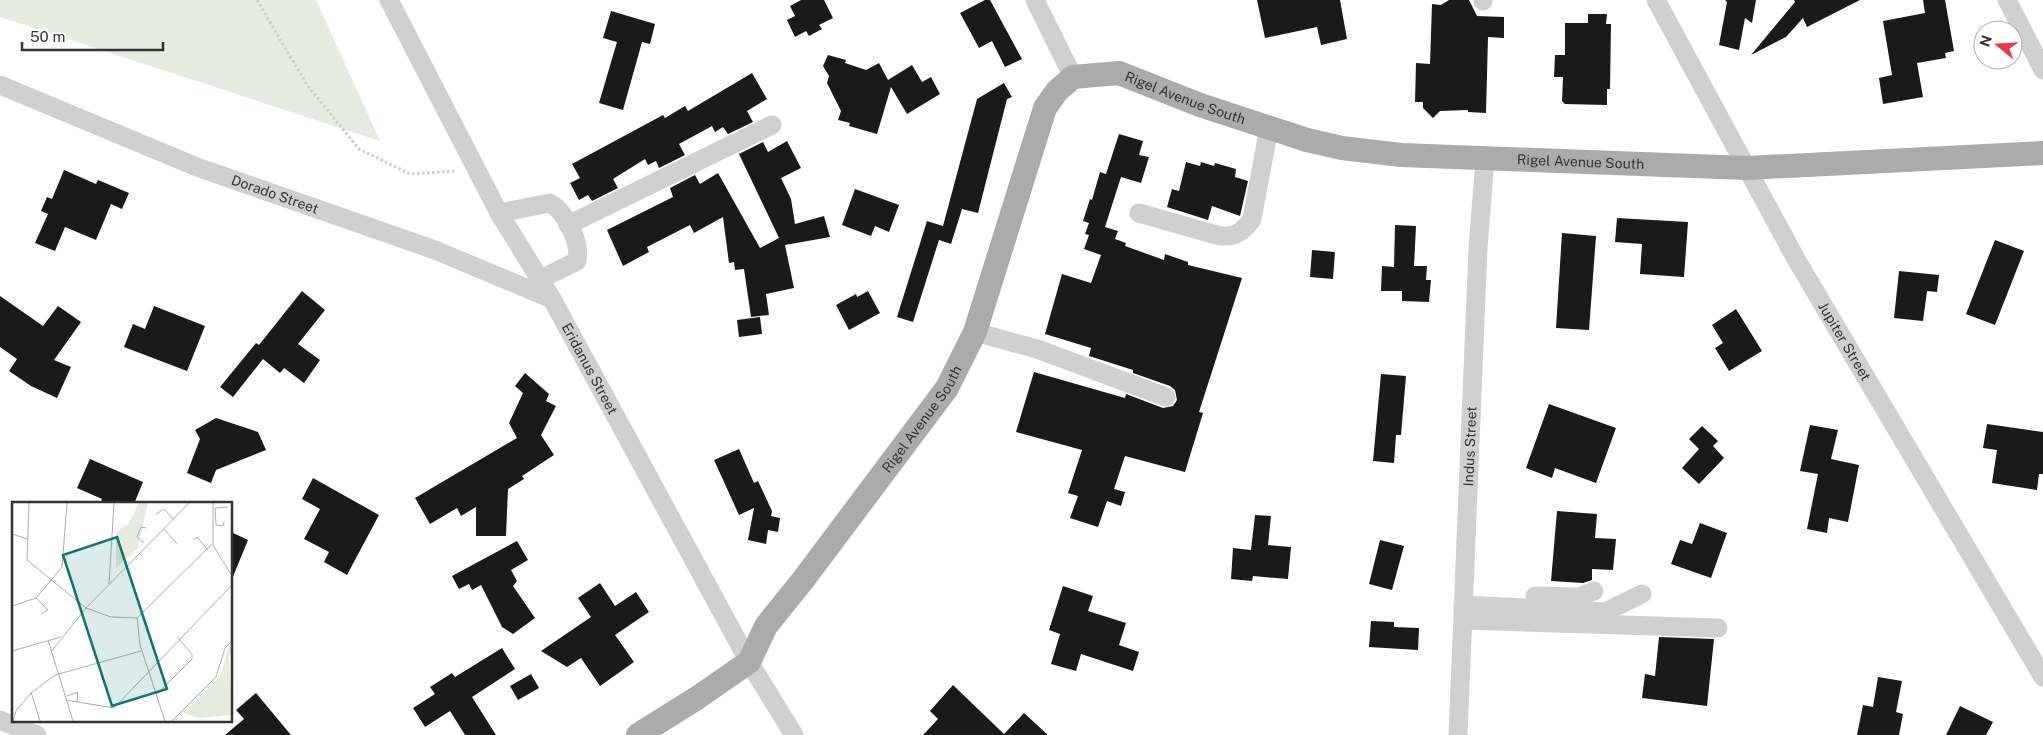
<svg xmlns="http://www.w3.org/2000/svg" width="2043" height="735" font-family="'Public Sans',sans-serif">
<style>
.green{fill:#e6ecdf}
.building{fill:#1a1a1a}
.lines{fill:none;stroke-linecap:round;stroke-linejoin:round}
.path{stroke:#cdcdcd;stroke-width:3;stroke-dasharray:2.5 2.5;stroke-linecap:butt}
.minor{stroke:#d0d0d0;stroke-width:19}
.major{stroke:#ababab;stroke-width:24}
.labels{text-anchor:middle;stroke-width:5;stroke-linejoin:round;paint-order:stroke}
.street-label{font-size:14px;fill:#333;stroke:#fff}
.inset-road{fill:none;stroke:#adadad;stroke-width:1}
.view{fill:#0f766e;fill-opacity:0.15;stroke:#0f766e;stroke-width:2.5}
.inset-edge{fill:none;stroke:#333;stroke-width:2.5}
</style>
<rect width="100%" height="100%" fill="#fff"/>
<path class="green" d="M0,0H316L380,141L0,17Z"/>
<g class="building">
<path d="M801,0H824L833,18L819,25L822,29L809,36L806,31L795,37L787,20L795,16L790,6Z"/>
<path d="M985,0H990L1022,59L1005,67L992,41L979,48L960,13Z"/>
<path d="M1257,0H1340L1347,39L1321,45L1317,27L1265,38Z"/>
<path d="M1449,0H1469L1477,16L1504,17V38L1488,37L1486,113L1468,112V110L1440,111L1433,118L1423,108V102H1415L1416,63L1430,64L1432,4L1441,5Z"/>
<path d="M1725,0H1756L1752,23L1745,18L1739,50L1719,45L1727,2Z"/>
<path d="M1794,0H1860L1807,27L1803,18L1786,37L1751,55L1795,2Z"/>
<path d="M1923,0H1945L1954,51L1945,53L1946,58L1917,63L1923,97L1883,104L1879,78L1892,75L1883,21L1925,13Z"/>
<path d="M611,11L655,24L650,44L642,42L623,110L599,103L617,42L603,38Z"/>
<path d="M1588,14H1607L1606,24H1611L1610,89H1607V105L1565,104L1562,101L1563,77H1554L1555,55H1565V23H1588Z"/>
<path d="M828,55L846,60L845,63L866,70L879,63L888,80L912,65L922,82L931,77L940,94L907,114L891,87L877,134L849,126L850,123L838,120L841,111L827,83L829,76L823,66Z"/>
<path d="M752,73L767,99L747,111L753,122L728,134L723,127L715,132L712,126L679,144L685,155L659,168L656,161L648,165L645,159L613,179L618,188L592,201L588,195L579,200L570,183L580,178L572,164L663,115L665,118L685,106L688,111Z"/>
<path d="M1004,83L1012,97L1007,99L978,213L962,209L951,244L939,240L913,322L897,317L927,221L943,226L977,99Z"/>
<path d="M1119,134L1143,141L1139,155L1149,157L1141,183L1121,177L1105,227L1118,231L1115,239L1126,243L1125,246L1164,260L1165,254L1188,262V265L1242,278L1199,412L1203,413L1185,472L1125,456L1114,489L1125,492L1121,506L1107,501L1098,527L1070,518L1078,496L1068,493L1082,450L1016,432L1034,372L1125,398L1126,394L1163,408L1173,406L1177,400L1175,390L1170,386L1133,373V370L1089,356L1091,348L1045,334L1062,274L1091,283L1101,255L1084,249L1089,235L1085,234L1089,223L1083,221L1090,199L1092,200L1100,172L1106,174Z"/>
<path d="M787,141L801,168L781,178L791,199L795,224L824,216L830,237L785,245L794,288L766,294L769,315L751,317L744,269L735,270L734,262L729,263L723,217L694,233L690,225L647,247L649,252L623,266L607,230L673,197L670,188L695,175L700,184L718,173L760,248L779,238L739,154L763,142L768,152Z"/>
<path d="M1186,162L1200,166L1201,162L1214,166L1215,163L1236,169L1235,177L1248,181L1240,216L1212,206L1208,220L1167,207L1172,189L1179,191Z"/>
<path d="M64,170L96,184L98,180L129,193L122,209L111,204L96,240L65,227L55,251L35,243L48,214L41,211L47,197L52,199Z"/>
<path d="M855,189L899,205L889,232L875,226L871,236L842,225Z"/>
<path d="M1617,218L1688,222L1684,277L1640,274L1642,244L1615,242Z"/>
<path d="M1395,225L1416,226L1414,266H1427L1426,280H1431L1429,302L1402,301V291H1381L1382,266L1394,267Z"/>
<path d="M1562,233L1596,236L1589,330L1556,328Z"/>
<path d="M1995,240L2024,251L1995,325L1966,314Z"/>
<path d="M1312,250L1335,252L1333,279L1310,277Z"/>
<path d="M1899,271L1939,275L1937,292L1927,291L1923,321L1894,318Z"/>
<path d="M302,291L325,310L298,344L320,360L304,383L284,368L280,373L263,359L233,397L220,387L256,343L259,345Z"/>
<path d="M868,291L880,313L849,330L836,305L856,294L857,297Z"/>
<path d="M0,296L43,326L58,306L81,322L54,360L71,367L57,398L31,386L9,371L17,359L0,347Z"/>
<path d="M154,306L205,326L187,371L124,347L133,324L145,329Z"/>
<path d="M1736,309L1762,351L1729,371L1715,348L1723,343L1712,325Z"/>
<path d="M760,317L762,334L739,337L737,320Z"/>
<path d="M525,373L549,394L546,401L556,406L541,435L554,455L522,476L524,479L508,489L506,536H476V507L461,516L457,508L430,524L415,498L517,438L509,423L523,393L515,386Z"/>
<path d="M1381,374L1406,376L1401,435H1396L1394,463L1373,461Z"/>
<path d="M1549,404L1616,428L1596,483L1555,468L1552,478L1526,468Z"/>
<path d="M216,418L258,432L266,450L216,470L211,483L187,473L200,439L195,430Z"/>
<path d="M1987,424L2043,432V474H2039L2037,490L1992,483L1997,450L1983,448Z"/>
<path d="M1810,425L1838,430L1831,459L1859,465L1848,522L1829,518L1827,533L1807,529L1818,474L1800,471Z"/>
<path d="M1702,426L1718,441L1713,446L1724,458L1699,484L1682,468L1699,449L1689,439Z"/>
<path d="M739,449L754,483L758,481L772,511L771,516L780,518L778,532L768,530L766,544L748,540L754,508L739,515L714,460Z"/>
<path d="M90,459L143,482L134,504H100L102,499L77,488Z"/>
<path d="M313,478L379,515L347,575L324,562L329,552L304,539L320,509L302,499Z"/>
<path d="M1557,511L1597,514L1595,538L1616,539L1613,570L1592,569V580L1583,583L1551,581Z"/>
<path d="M1255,515L1271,516L1268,545L1291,547L1288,579L1253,576L1252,581L1231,579L1233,548L1251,550Z"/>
<path d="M1700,523L1727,533L1711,578L1671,564L1680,540L1692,544Z"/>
<path d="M231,532L248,540L232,579H231Z"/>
<path d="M1380,540L1404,546L1392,590L1369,584Z"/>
<path d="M517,541L528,560L511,570L517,581L513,586L535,618L513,634L502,627L481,585L472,590L469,584L459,589L452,576Z"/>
<path d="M600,583L615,606L636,592L649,612L615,635L634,662L600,686L581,658L567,667L541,651L591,617L578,598Z"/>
<path d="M1063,586L1093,596L1088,611L1126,623L1119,645L1139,652L1133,671L1081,654L1076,671L1051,664L1060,634L1049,630Z"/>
<path d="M1371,621L1394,622V627L1419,628L1418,650L1369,647Z"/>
<path d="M1659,637L1714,639L1707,706L1642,698L1645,674L1655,676Z"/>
<path d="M502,648L515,669L472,697L496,735H465L450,711L425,727L413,708L435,694L430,687L452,673L455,677Z"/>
<path d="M531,674L539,688L518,700L510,686Z"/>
<path d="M1878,677L1902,681L1896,712L1903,714L1899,735H1857L1863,705L1873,707Z"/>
<path d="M953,685L1004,734L1024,713L1048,735H923L938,719L930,711Z"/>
<path d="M256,693L291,735H225L244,719L236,710Z"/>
<path d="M1960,706L1993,722L1986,735H1946Z"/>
</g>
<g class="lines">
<path class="path" d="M257,0L307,85L359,149L410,174L456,171"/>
<g class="minor">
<path id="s1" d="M389,0L499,213L552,299L749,662L794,735"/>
<path d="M1035,0L1073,77"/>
<path d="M1483,0V1"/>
<path id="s2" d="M1656,0L1796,259L2043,677"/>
<path d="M2007,0L2043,70"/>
<path id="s3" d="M0,85L197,167L435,250L552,299"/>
<path d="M499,213L550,203C566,212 581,243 577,261L539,280"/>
<path d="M1139,213L1220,236C1236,237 1243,232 1252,219L1269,128"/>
<path d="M568,225L772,125"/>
<path d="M975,332L1037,349L1166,397"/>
<path d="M1535,596L1579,597L1594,591"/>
<path d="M1463,605L1605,612L1642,594"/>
<path d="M1463,620L1718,628"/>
<path d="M0,720L37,735"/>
<path id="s4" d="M1458,735L1478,248L1485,159"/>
</g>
<path class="major" id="s5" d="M638,735L697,698L749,662L766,626L803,580L947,388L975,332L1045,108L1057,91L1073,77L1119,73L1200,105L1307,140L1342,148L1401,155L1747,168L2043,153"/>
</g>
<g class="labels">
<g class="street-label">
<text dy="5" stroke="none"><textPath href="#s5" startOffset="928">Rigel Avenue South</textPath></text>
<text dy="5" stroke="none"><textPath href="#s5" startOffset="1332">Rigel Avenue South</textPath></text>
<text dy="5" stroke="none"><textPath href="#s3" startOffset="296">Dorado Street</textPath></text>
<text dy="5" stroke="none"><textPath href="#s2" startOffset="390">Jupiter Street</textPath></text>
<text dy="5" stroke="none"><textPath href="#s1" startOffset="420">Eridanus Street</textPath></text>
<text dy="5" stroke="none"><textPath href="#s5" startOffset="432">Rigel Avenue South</textPath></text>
<text dy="5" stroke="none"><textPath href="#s4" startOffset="289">Indus Street</textPath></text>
</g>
</g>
<g transform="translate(12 502)">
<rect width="220" height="220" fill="#fff"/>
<path d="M217,144L220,146L217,156L220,213L187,216L172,211L208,174Z" fill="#e6ecdf"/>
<path d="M127,1H136L126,46L104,66V30L117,21Z" fill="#e6ecdf"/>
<path class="inset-road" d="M17,1L15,58L74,106L99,115L125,116L128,143L153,219M201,1V43L220,74M144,12L152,7L161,17M212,20L211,24L204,23L203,6L216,5M152,27L165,42M0,32L15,37M181,38L185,35L195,47M132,41L125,35L129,25L134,26M97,82L102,1M24,96L36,108L29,112M0,104L24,96L50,65L55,1M125,116L200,42M36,138L61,219M0,149L49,135M39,150L74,106L177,1M19,190L28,219M145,192L180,157V152L166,136M55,194L66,190L65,199M54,198L102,206L220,83M1,219L4,209L19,191L43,173L129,149M160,219L204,175L213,146L220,139"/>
<path class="view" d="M105,35L155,187L100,204L51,53Z"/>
<rect width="220" height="220" class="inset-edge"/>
</g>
<g transform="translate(1998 45) rotate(288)"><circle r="24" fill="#ffffff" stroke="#adadad"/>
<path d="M0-4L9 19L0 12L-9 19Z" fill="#e63946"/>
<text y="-8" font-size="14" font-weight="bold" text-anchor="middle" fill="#333333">N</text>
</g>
<path d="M22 42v8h141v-8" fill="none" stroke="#333333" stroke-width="2.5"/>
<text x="30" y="42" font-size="15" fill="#333333" stroke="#ffffff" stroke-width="4" paint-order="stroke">50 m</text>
</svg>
